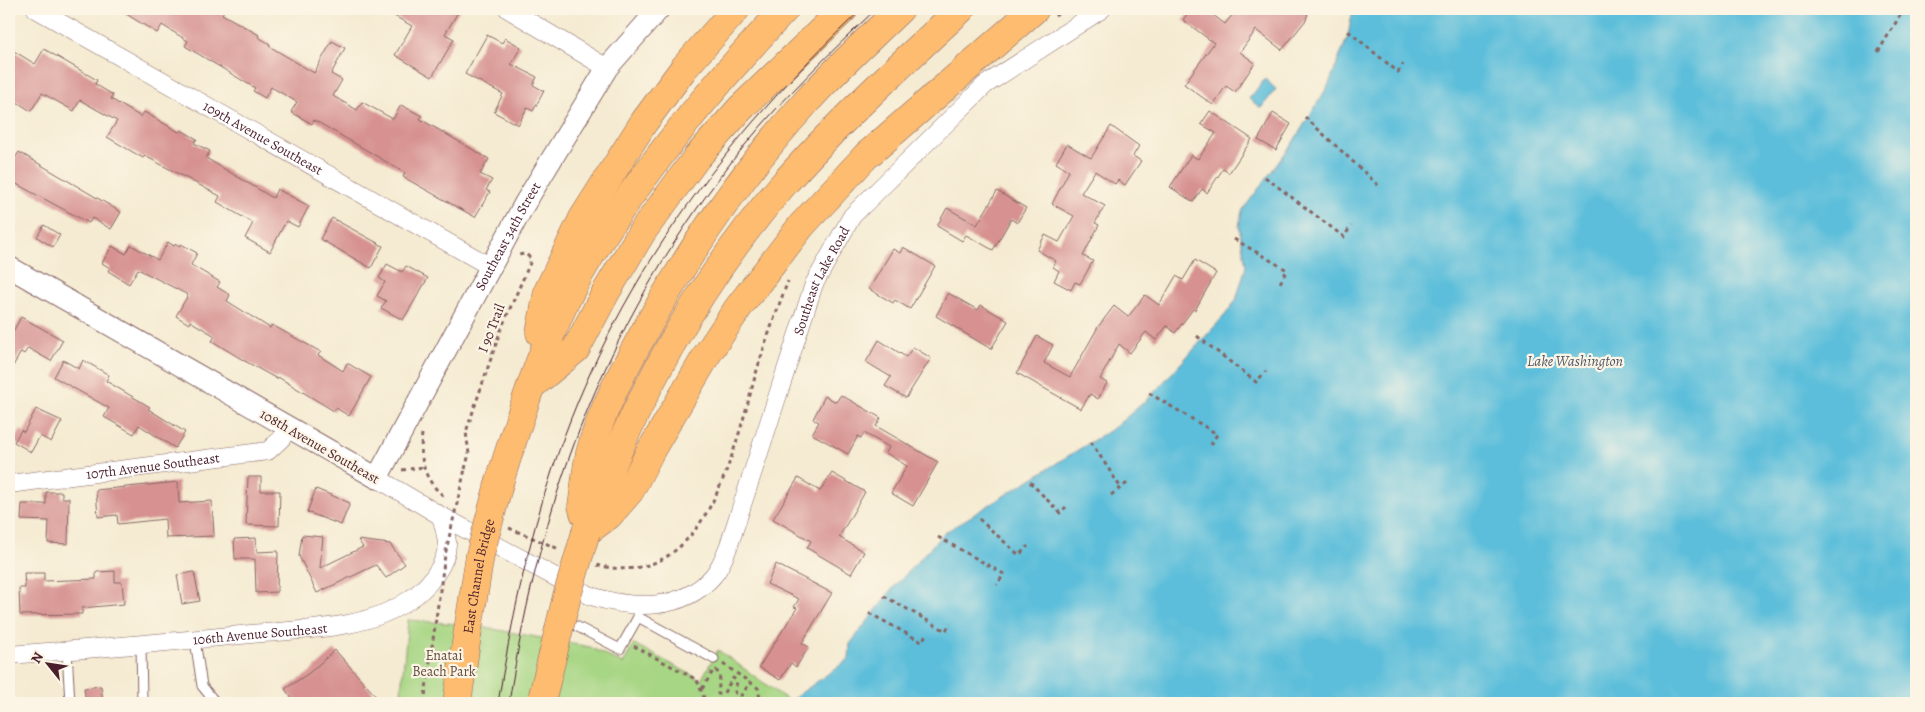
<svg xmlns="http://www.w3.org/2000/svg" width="1925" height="712" font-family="Alegreya,serif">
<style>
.green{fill:#a7d684;stroke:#787a58}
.water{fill:#5cbeda;stroke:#536e82}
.building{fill:#d69190}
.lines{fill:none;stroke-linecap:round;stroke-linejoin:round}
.service-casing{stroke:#866665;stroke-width:11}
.minor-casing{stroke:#866665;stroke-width:19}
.tertiary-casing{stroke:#866665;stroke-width:23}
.motorway-casing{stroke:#866665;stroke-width:29}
.path{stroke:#866665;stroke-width:3;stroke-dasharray:4 4;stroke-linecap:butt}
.service{stroke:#fff;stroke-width:9}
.minor{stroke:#fff;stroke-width:18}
.tertiary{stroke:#fff;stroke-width:21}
.motorway{stroke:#fdbc6f;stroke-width:28}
.tram{stroke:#4a1f2b;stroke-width:1}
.motorway-bridge-casing{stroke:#866665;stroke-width:29;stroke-linecap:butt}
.path-bridge{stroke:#866665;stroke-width:3;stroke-dasharray:4 4;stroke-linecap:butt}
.motorway-bridge{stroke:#fdbc6f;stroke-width:28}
.labels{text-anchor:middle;stroke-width:4.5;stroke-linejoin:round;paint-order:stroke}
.street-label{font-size:14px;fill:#4a1f2b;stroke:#fcf5e5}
.park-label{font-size:14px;fill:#614d41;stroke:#fcf5e5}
.water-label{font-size:15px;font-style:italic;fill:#505768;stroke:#fcf5e5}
</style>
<rect width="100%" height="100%" fill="#fcf5e5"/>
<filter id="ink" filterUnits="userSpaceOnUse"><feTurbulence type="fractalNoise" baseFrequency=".02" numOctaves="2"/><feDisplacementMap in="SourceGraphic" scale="10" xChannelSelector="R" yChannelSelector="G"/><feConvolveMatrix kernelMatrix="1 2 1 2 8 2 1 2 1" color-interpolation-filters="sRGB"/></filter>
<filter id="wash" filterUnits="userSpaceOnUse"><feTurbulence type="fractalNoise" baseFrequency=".0096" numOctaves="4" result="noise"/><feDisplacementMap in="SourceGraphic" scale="20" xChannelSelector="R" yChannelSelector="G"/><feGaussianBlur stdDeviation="1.12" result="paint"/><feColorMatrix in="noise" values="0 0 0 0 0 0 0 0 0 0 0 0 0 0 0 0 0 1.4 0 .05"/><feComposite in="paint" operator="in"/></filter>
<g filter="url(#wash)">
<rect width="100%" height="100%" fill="#f5ebd2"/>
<path class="green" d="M408,620L471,625L590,647L623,664L634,644L701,680L718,650L789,701L787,703H400Z"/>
<g class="water">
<path d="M1353,9H1916V703H787L849,659L850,644L894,587L944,533L1115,427L1150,397L1226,314L1236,300L1246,266L1239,226L1242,211L1292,144L1328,86L1348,36Z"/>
<path d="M1265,79L1276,89L1261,108L1249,99Z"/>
</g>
<g id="blocks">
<g class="building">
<path d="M118,9H225L222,14L259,35L258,37L270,44L269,46L314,73L332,41L345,48L331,74L342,80L333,96L357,110L362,102L393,119L401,105L422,116L420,119L489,159L480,174L492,180L486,190L490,192L475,217L403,177L405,173L373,154L314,120L312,124L291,112L297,102L271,87L265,98L253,91L255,88L185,46L188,41L162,25L157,33Z"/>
<path d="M382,9H460L445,34L454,39L432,77L395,55L412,26Z"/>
<path d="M1191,9H1205L1225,24L1237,9H1309L1306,20L1282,50L1256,30L1240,52L1255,63L1235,92L1226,86L1213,105L1184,84L1214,43L1183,20Z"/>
<path d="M487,35L502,43L505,38L521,47L511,64L537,77L533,85L544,91L533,111L527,108L518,125L494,112L503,94L465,74Z"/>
<path d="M9,48L35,64L44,49L97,80L95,84L113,95L111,99L141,117L144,112L179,132L181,130L197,139L194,143L210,151L206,158L273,198L277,189L309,206L298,227L286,221L270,252L245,238L253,223L217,202L220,196L145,156L143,158L107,137L117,121L80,100L74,111L42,93L31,111L9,97Z"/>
<path d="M1210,111L1252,139L1229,173L1223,169L1207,193L1202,189L1193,202L1170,187L1191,155L1198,159L1216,133L1201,124Z"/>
<path d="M1273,113L1291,124L1276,150L1258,140Z"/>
<path d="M1111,126L1139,146L1133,156L1141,161L1125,185L1118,180L1115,184L1095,171L1081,193L1105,206L1095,223L1099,225L1083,256L1093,261L1080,284L1075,282L1071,290L1054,281L1059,271L1053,267L1056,261L1037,250L1045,235L1059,242L1074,216L1052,204L1069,171L1056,163L1067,144L1091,158Z"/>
<path d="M19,152L121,212L111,229L92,218L89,223L9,180V168Z"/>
<path d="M997,191L1026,208L1017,223L1011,219L993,250L966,235L962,241L937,226L947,208L977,225Z"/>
<path d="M332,218L383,246L371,268L320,239Z"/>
<path d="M44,225L60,235L53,247L37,237Z"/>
<path d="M168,242L174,246L176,244L180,246L181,244L197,253L191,265L220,282L217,287L230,295L227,301L270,328L272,325L321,352L318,355L343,371L347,363L371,377L349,416L336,408L334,411L278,377L277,379L243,360L212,341L215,336L190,321L189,324L176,316L188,295L138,269L129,284L108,271L110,268L102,263L112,246L126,254L131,245L158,260Z"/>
<path d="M903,247L935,266L910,309L895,300L893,303L869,289L893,249L900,253Z"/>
<path d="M1195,260L1216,273L1195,310L1193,309L1175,333L1167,326L1156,340L1146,332L1130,353L1119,344L1100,379L1107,383L1098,399L1090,394L1081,409L1017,373L1037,336L1053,345L1044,363L1070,377L1098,327L1114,306L1128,317L1145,295L1159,305L1176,276L1183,280Z"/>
<path d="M387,264L402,272L406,266L428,278L403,320L381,308L386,301L377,296L385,282L379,278Z"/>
<path d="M948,293L978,310L981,305L1008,321L991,349L936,316Z"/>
<path d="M21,317L63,340L51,361L28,348L24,354L21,352L9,373V339Z"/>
<path d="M879,340L906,357L913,347L931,358L906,398L885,386L891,377L866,362Z"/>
<path d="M63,360L79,369L83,360L109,375L106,381L150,407L148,409L185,432L175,448L139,425L134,434L104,417L109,408L54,377Z"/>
<path d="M841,395L881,418L876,426L938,462L913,506L891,493L907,466L886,453L889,447L864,433L861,438L858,436L848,454L812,434L819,422L813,419L825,396L836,402Z"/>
<path d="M36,409L62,421L51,442L40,436L31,452L14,442L21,430L24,432Z"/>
<path d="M832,473L865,492L839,537L864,552L851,574L807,548L811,541L773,519L798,478L820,491Z"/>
<path d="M248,477H261V491H280L279,526L246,525Z"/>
<path d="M178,482L179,503L212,501L214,536L166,538L165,519L118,524L117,515L98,517L96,490Z"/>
<path d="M316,489L350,503L341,525L307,512Z"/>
<path d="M46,492H62V498H69L68,544L48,543L49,521L21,520L22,504H46Z"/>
<path d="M302,535L323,537L320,568L363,547L358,540L390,544L405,564L386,578L376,565L317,593L299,556Z"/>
<path d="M256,538L257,552L278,551L277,592L256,593L255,559H235L234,539Z"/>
<path d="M776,564L832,593L802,643L809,647L796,667L791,663L780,680L759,667L797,608L794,607L799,599L767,584Z"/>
<path d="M115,571V582H122L124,604L82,608V614L20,615L19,588H25L24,573H44V581L96,579V572Z"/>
<path d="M194,572L200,601L182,604L177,575Z"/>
<path d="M335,650L382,703H295L285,689L309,673Z"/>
<path d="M101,686L103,703H86L84,688Z"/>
</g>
</g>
</g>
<g filter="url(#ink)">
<use href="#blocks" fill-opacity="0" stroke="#866665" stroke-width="1"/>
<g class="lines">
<defs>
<g id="service">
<path d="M639,607L638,617L714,659"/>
<path d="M576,626L620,649L638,617"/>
<path d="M195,640L202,686L216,703"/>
<path d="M141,645L142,703"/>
<path d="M67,651L70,703"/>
</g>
<g id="minor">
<path id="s1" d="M36,9L491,267"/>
<path d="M508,9L607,68"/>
<path id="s2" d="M377,478L441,516L591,596C632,609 682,612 713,576C721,567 725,555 729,545L814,284L852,216L985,85L1102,9"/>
<path id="s3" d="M9,484L268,451L282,438L287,428"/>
<path id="s4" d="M9,655C90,649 170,642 251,634C302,629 364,631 409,600C426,589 448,565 447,542C446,534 443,524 441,516"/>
</g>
<g id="tertiary">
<path id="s5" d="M9,267L377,478L525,203L607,68L659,9"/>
</g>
<g id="motorway">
<path d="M540,333L548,291L583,218L644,122L684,68L736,9"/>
<path d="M531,386L576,349L606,292L642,232L697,157L740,109L844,9"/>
<path d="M500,480C519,420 538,359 565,302C584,262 609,225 635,189C681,125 731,66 785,9"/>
<path d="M584,513L582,506C585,488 586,470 590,453C601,410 625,367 646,329C692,246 745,169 808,100C837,68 869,39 900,9"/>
<path d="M586,532L609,515L630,491L651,450L708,353L738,308L802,225L866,156L1035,9"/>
<path d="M586,532C630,408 695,287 781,187C836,124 899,66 961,9"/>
<path d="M457,703L467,636"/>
</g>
</defs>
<use href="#service" class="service-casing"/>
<use href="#minor" class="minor-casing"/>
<use href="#tertiary" class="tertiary-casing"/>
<use href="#motorway" class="motorway-casing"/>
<g class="path">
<path d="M1055,16L1063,9"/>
<path d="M1348,31L1398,72L1403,64"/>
<path d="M1878,52L1904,9"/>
<path d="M1305,117L1379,186"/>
<path d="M1265,177L1344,237L1351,226"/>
<path d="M1234,239L1287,270L1279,285"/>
<path d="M1197,336L1256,382L1266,371"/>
<path d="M1149,393L1217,434L1211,445"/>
<path d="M422,434C419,459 424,481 445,497"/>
<path d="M1091,442L1121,488"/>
<path d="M465,469L469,454L466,432L501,329L530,263V258L526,254L517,255"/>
<path d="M402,470L423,467"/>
<path d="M1030,482L1060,513L1066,507"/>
<path d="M1111,495L1130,481"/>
<path d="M979,519L1019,555L1028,546"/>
<path d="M509,528L559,549"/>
<path d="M938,537L1004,574L997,585"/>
<path d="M597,565C707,594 735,445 757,370C766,340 777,310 788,281"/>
<path d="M884,596L946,631L950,623"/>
<path d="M869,613L922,642L926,634"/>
<path d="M634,646L697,680L706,703"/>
<path d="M723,664L758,688L760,699L757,703"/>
<path d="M702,689L713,671L716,670L720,676L718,694H723L733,678L737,681L735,692L737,695H742L750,682"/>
</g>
<use href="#service" class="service"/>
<use href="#minor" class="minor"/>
<use href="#tertiary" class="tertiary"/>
<use href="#motorway" class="motorway"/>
<g class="tram">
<path d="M498,703C511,624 527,545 553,468C613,286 723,139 862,9"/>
<path d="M509,703C541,493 610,311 745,145C785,96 831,52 876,9"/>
</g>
<defs>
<g id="motorway-bridge">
<path id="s6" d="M467,636L480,555L500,480"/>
<path d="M541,703L567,596L586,532"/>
</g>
</defs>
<use href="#motorway-bridge" class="motorway-bridge-casing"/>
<path class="path-bridge" d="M424,703L445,555L465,469"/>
<use href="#motorway-bridge" class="motorway-bridge"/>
</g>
</g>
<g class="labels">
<g class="street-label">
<text dy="5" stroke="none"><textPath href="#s1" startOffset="261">109th Avenue Southeast</textPath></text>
<text dy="5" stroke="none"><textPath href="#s5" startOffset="699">Southeast 34th Street</textPath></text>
<text dy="5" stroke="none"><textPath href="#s2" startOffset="691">Southeast Lake Road</textPath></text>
<text transform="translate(491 328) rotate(-69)" y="5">I 90 Trail</text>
<text transform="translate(320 446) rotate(30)" y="5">108th Avenue Southeast</text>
<text dy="5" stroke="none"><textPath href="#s3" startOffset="145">107th Avenue Southeast</textPath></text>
<text dy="5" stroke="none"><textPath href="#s6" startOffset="61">East Channel Bridge</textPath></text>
<text dy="5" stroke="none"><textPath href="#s4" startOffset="252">106th Avenue Southeast</textPath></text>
</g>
<g class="park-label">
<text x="444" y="660">Enatai<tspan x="444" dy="16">Beach Park</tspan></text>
</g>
<g class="water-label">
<text x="1575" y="366">Lake Washington</text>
</g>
</g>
<rect width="1925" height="712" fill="none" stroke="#fcf5e5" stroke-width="30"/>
<g transform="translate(48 664) rotate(300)" stroke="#fcf5e5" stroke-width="4" paint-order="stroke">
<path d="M0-4L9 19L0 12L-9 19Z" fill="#4a1f2b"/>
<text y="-8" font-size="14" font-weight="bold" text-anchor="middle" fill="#4a1f2b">N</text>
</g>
</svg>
